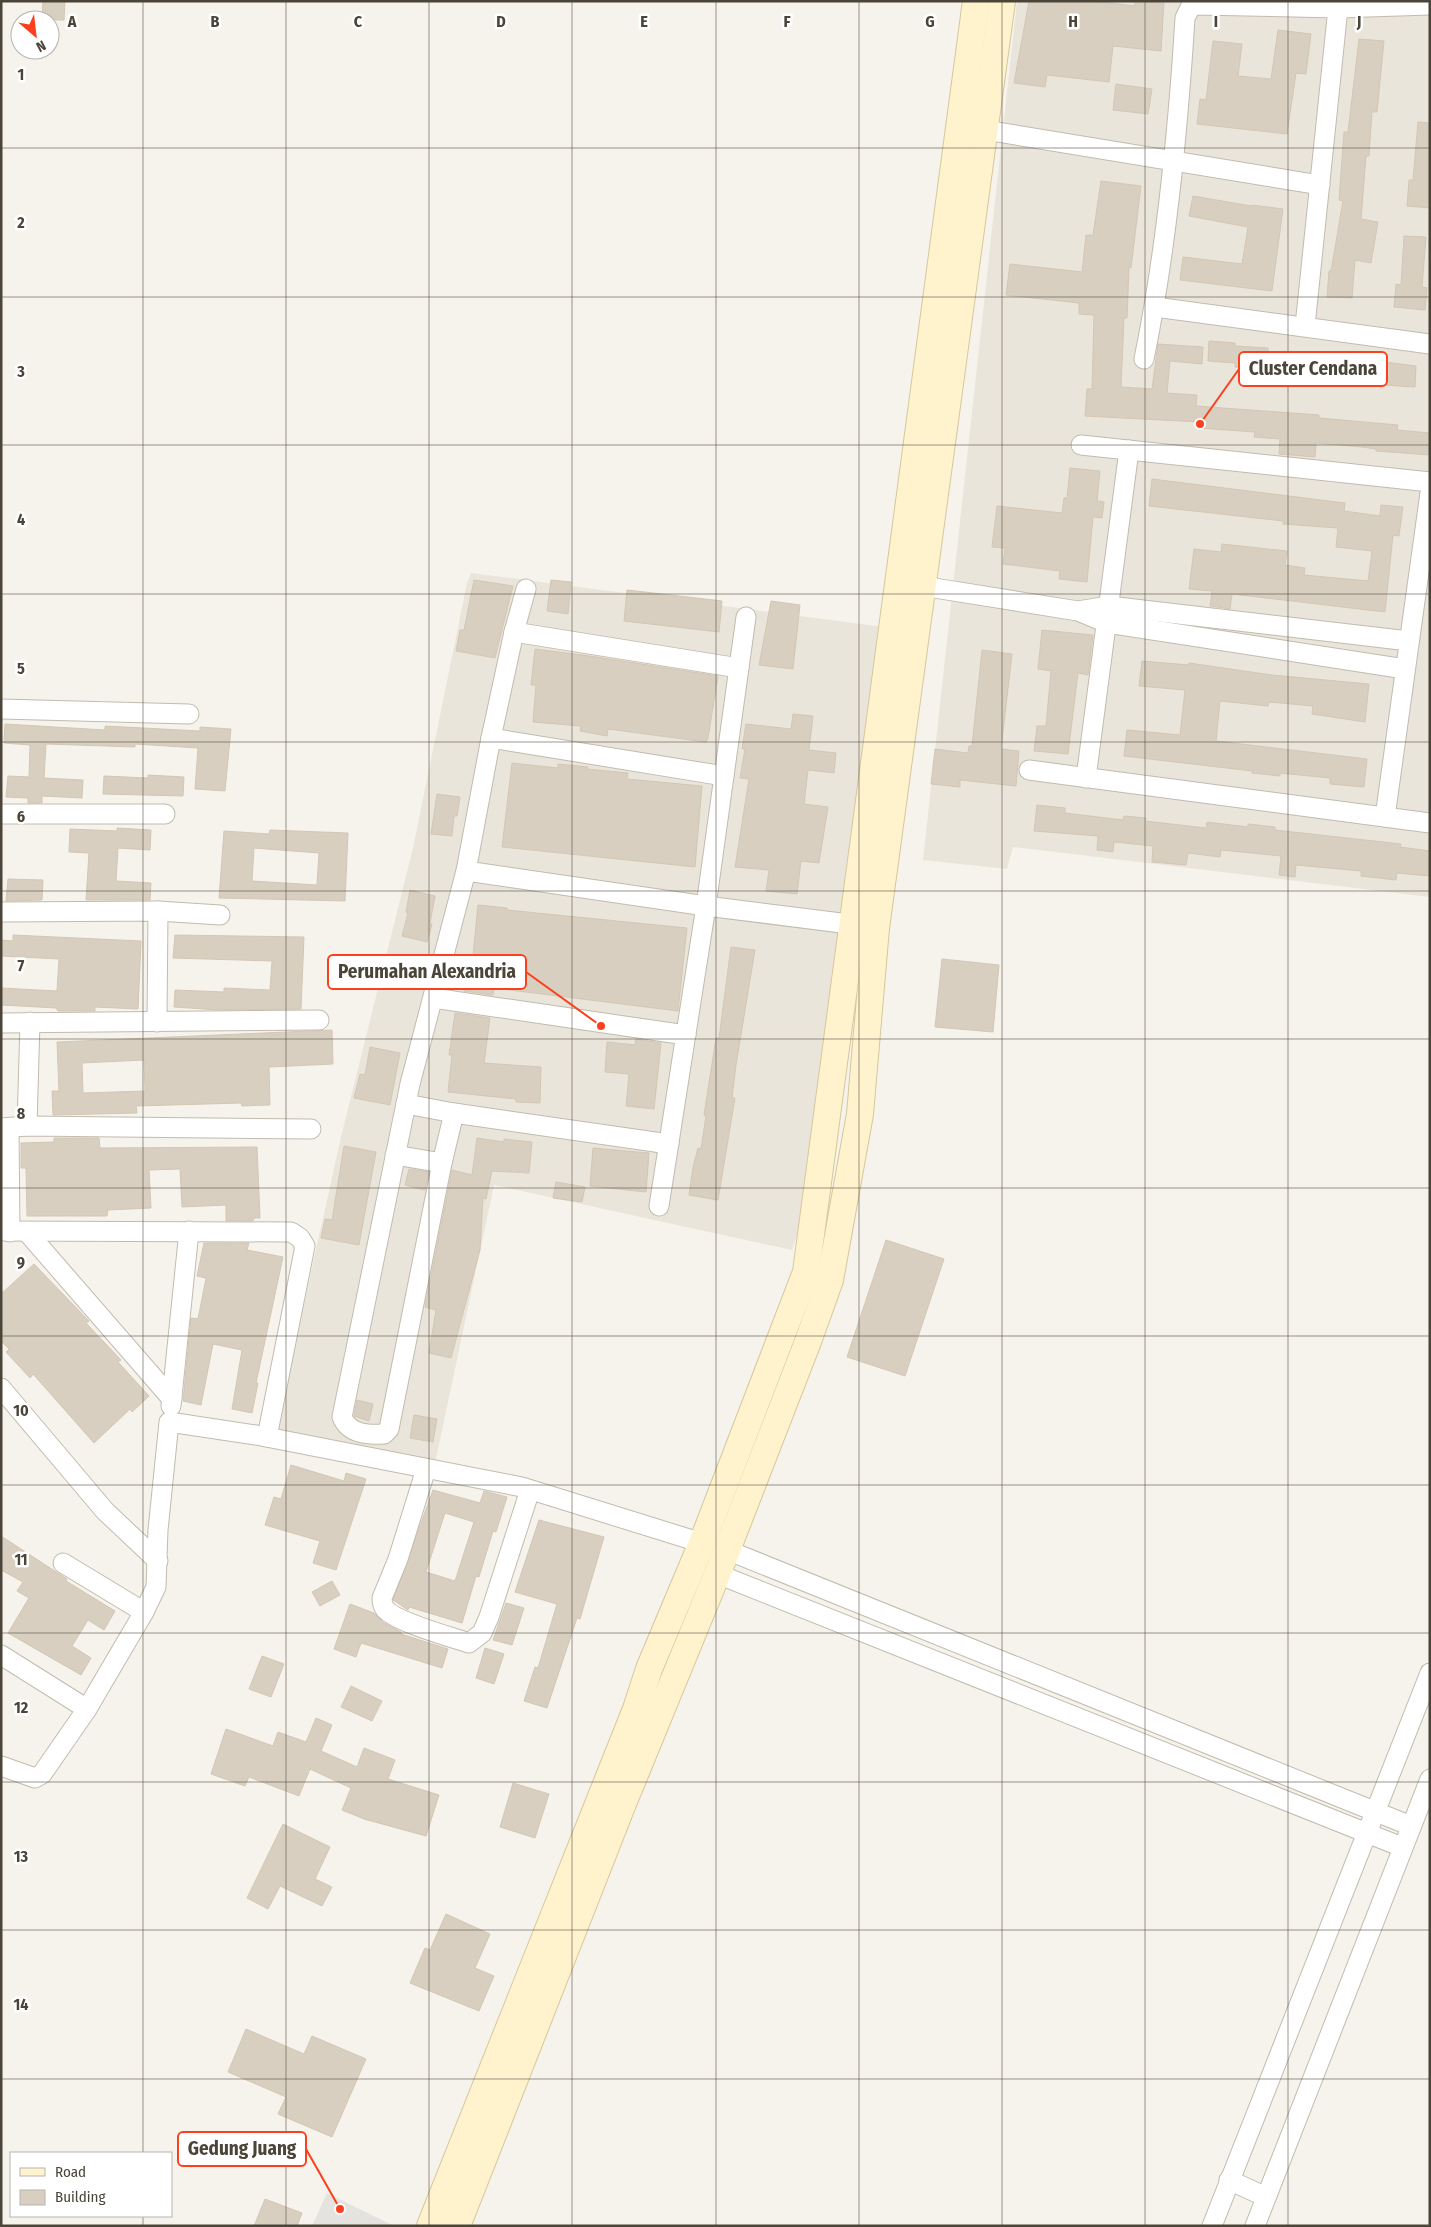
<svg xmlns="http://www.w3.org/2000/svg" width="1431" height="2227" font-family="'Fira Sans Condensed',sans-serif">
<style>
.residential{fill:#eae5da}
.parking{fill:#e5e3e0}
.building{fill:#d8cfc1;stroke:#d3c7b4;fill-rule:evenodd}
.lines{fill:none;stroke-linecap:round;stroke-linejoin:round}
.street-casing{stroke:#c2bbae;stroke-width:21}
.secondary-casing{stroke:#d6c79b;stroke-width:28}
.street{stroke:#fff;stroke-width:19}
.secondary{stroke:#fff3cd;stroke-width:26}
.grid{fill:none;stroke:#4b4439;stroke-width:1;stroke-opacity:0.55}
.grid-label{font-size:16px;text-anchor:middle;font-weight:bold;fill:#4b4439;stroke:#fff;stroke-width:5;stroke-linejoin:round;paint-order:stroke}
.leader{fill:none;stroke:#fc3f1d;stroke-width:2}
.callout-dot{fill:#fc3f1d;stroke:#fff;stroke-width:2}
.callout{fill:#fff;stroke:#fc3f1d;stroke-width:2}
.callout-label{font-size:19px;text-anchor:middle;font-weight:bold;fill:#4b4439}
</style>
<rect width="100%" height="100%" fill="#f6f3ec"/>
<g class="residential">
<path d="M1017,1H1430V897L1013,847L1007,869L923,860Z"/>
<path d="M471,573L884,627L804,1213L792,1250L494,1185L434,1468L275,1435L341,1137L413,848L467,583Z"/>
</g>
<path class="parking" d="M327,2193L394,2226H312Z"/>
<g class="building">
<path d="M43,1H65L64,20H42Z"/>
<path d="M1029,1H1093L1135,6V1H1164L1161,51L1113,46L1109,82L1047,75L1045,87L1014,83Z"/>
<path d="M1278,30L1311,34L1306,74L1296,73L1287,134L1197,124L1200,99L1206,100L1213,41L1242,44L1238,76L1271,79Z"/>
<path d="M1359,39L1384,41L1377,112H1372L1369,156H1366L1361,219L1378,222L1371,263L1355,260L1352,298L1327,297L1329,271H1331L1343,201L1339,200L1344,132H1348Z"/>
<path d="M1116,84L1152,89L1148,114L1113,110Z"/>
<path d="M1418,122L1430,123V208L1407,206L1409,180H1413Z"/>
<path d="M1101,181L1141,186L1131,268L1129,267L1127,318H1124L1121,387L1152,389L1158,344L1203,347L1202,364L1170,361L1167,393L1197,395L1196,406L1319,415V418L1398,425L1397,430L1430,433V455L1376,451V449L1362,447L1316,443L1315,457L1279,454L1280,439L1254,437L1255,432L1199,428L1200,422L1085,416L1087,389H1092L1094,315L1079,314V303L1006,295L1010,264L1082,272L1086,235H1093Z"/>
<path d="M1193,196L1251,206L1252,205L1283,209L1272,291L1180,280L1183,257L1242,264L1248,227L1189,216Z"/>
<path d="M1404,236L1426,237L1422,287L1427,288L1425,310L1394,307L1396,284L1401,285Z"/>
<path d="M1209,341L1235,343V346L1268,348L1267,370L1235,367V363L1208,361Z"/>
<path d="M1355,358L1416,366L1415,387L1353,383Z"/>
<path d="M1070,468L1100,471L1097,501L1104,502L1102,518L1093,517L1087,582L1059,579L1060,571L1003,564L1005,548L992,547L997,506L1062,513L1064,498H1067Z"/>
<path d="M1152,479L1345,503L1344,511L1380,516L1381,505L1403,507L1399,536L1393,535L1385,612L1232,594L1230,609L1210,606L1212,591L1189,589L1194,549L1221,552L1222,544L1287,551L1285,565L1305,568L1304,575L1368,581L1372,551L1336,547L1338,528L1283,524V521L1149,506Z"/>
<path d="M474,580L513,586L495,658L456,651L460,630H464Z"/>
<path d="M551,580L571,582L568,614L547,611Z"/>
<path d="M627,590L722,601L719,632L624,621Z"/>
<path d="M771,601L800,605L793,669L759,665Z"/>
<path d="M1042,630L1093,635L1088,675L1078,673L1068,754L1034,751L1037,726H1046L1051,671L1038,669Z"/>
<path d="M535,649L590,656L718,676L708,738L706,742L608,729L607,736L580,731L581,726L533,722L536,685H531Z"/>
<path d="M982,650L1012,654L1001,749L1019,751L1016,786L960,780V787L931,784L935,749L968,753L969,746H972Z"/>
<path d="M1142,661L1189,665V663L1272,675L1369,684L1365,722L1312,714L1313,706L1269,702L1268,706L1220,701L1216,741L1367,759L1364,787L1330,784V778L1280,773V776L1252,773V771L1124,756L1127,730L1180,735L1185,690L1139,686Z"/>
<path d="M793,714L813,716L809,750L836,753L834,773L808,770L804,804L828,807L819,863L801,861L797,894L766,891L769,870L735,867L749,779L740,778L745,749H742L746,724L791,729Z"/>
<path d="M5,724L105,730V726L200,731V727L231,729L225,791L195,789L198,748L135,744V747L46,744L44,778L83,780L82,798L42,796V803H28V798L6,797L8,776L29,777L30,745L4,743Z"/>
<path d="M512,763L558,768V764L588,767L587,769L628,773L627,779L702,786L695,867L502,847Z"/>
<path d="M148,775L184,777L183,796L103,794L104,776L148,778Z"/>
<path d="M437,794L460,797L457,816H454L452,836L431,834Z"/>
<path d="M1037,805L1065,808V813L1123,820L1124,816L1146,818L1145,821L1206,828L1207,822L1248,827V824L1275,827V830L1401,844L1400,847L1430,851V876L1397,873L1396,880L1361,876V871L1296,865L1295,877L1279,875L1281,856L1221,850L1220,857L1188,853L1186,865L1152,862L1153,846L1114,842L1113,852L1097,850L1098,836L1034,831Z"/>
<path d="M117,828L151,830L150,850L118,848L116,881L151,883L150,900H86L89,853L69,852L70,829L117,831Z"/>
<path d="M270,830L348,833L345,901L219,898L224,831L269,834ZM254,848L319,853L317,885L252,881Z"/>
<path d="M8,879L43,880L42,900L6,901Z"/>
<path d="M410,890L435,896L430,923L432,924L427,942L402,936L408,913L406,912Z"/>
<path d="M478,905L507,908V910L687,928L678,1011L494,988L493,995L464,991L467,955H473Z"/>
<path d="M13,935L141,941L138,1009L95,1007V1011H58L56,1008L1,1005V988L57,991L59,959L1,956V940L13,941Z"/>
<path d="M175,935L304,937L301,1009L218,1010L174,1007L175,990L224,992V988L270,990L272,961L173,958Z"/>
<path d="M731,947L755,950L736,1065L732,1098H735L718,1200L689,1195L693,1167L698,1148L701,1149L706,1116L704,1115L716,1038H719Z"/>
<path d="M942,959L999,965L993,1032L935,1027Z"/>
<path d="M455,1013L490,1018L484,1063L541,1067L540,1103L516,1102V1099L448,1092L452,1055H449Z"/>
<path d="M332,1030L333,1064L269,1067L270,1105L242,1106L241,1103L136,1106L137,1113L53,1115L52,1091H59L57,1042ZM144,1060L145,1091L83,1093L82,1063Z"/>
<path d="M636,1039L661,1043L654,1109L626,1106L629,1074L605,1072L607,1042L635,1045Z"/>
<path d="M370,1047L400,1053L390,1105L354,1098L360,1074L365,1075Z"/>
<path d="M54,1138H99L100,1148L257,1147L260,1218H254L253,1221H226V1205L182,1207L180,1169L149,1170L151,1208L108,1210L107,1216H27L26,1168H21V1143L54,1142Z"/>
<path d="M477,1138L504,1142V1139L532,1142L529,1173L492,1171L486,1199L483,1198L480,1250L451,1358L429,1353L436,1310L425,1307L452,1170L472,1175Z"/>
<path d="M344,1146L376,1152L359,1245L321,1238L325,1219L332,1220Z"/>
<path d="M593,1148L649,1153L646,1192L590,1186Z"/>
<path d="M409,1169L429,1172L425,1190L405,1185Z"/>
<path d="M556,1182L585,1187L582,1202L553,1198Z"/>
<path d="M886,1240L944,1259L905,1376L847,1357Z"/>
<path d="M204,1243H249L247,1250L283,1257L256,1383H258L252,1413L232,1409L242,1350L213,1344L201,1405L183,1401L191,1318L198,1319L206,1278L197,1276Z"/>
<path d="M34,1264L89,1321L86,1323L121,1360L118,1362L149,1396L132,1412L130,1409L94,1443L33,1374L30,1378L6,1352L9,1349L1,1341V1294Z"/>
<path d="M357,1400L373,1404L369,1421L354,1416Z"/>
<path d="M414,1415L437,1419L433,1442L410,1438Z"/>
<path d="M291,1465L344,1481L346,1473L366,1479L336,1570L313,1563L320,1541L265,1525L274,1497L281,1499Z"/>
<path d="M433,1490L480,1503L484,1491L507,1497L496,1532L493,1531L479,1577L476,1576L462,1623L409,1607L408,1610L393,1600ZM445,1513L474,1522L455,1581L426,1572Z"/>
<path d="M539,1520L604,1537L580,1619L577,1618L547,1708L524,1701L535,1667L538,1668L557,1604L515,1592Z"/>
<path d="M1,1536L67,1579L66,1581L115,1611L104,1630L88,1620L72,1646L91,1658L81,1675L8,1633L29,1598L17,1591L23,1582L1,1570Z"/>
<path d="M332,1581L340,1595L320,1606L312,1592Z"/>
<path d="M506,1603L524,1608L512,1645L493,1640Z"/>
<path d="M350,1604L374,1613L384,1623L401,1632V1634L448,1649L442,1668L361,1643L356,1657L334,1649Z"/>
<path d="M485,1648L504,1654L494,1684L476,1678Z"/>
<path d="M262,1656L284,1664L271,1697L249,1689Z"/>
<path d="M351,1686L382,1701L372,1721L341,1707Z"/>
<path d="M316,1718L332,1725L321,1751L357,1767L364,1748L395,1760L388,1779L439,1795L426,1836L364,1819L342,1810L351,1788L310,1769L299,1796L249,1777L245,1786L211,1774L226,1729L273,1746L278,1732L306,1742Z"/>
<path d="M513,1783L549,1794L535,1838L500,1827Z"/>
<path d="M283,1824L330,1847L315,1879L332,1887L322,1906L280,1886L268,1909L247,1898Z"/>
<path d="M446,1914L490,1934L475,1968L494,1976L479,2011L410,1983L425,1948L430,1950Z"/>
<path d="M246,2029L304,2054L312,2036L366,2059L332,2137L278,2114L286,2097L228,2072Z"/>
<path d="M265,2199L302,2213L297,2226H254Z"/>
</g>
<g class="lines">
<defs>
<g id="street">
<path d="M973,128L1320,185"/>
<path d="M1155,307L1430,344"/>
<path d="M1305,326L1338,8"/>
<path d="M1144,359C1167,247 1178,132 1185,18L1191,6L1197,5L1338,8L1430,5"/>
<path d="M1081,445L1430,482"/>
<path d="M922,586L1078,611L1107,623L1405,669"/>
<path d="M1078,611L1109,606L1409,641"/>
<path d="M514,632L526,589"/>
<path d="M1,709L189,714"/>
<path d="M491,738L724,776"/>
<path d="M1029,770L1430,823"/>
<path d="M1086,778L1129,450"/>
<path d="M1,814H165"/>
<path d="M1385,817L1430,493"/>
<path d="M466,871L491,738L514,632L739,668"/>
<path d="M1,912L158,911L220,915"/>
<path d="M433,998L686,1035"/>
<path d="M157,1022L158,911"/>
<path d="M1,1023L319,1020"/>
<path d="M406,1104L454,1113L669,1144"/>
<path d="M454,1113L442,1163L389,1429L384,1434C367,1435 349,1434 342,1417L410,1084L466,871L706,906L746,617"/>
<path d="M27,1126L30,1022"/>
<path d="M1,1128L27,1126L311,1129"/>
<path d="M9,1128L10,1232"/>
<path d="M395,1155L442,1163"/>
<path d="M659,1206L706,906L865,926"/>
<path d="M1,1231L291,1232L300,1238L305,1246L267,1437"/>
<path d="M27,1232L172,1399"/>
<path d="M1,1388L105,1511L158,1561"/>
<path d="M171,1406L189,1231"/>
<path d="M426,1469L398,1559L382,1598C382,1602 383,1606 385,1609C396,1622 451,1637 469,1643L482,1633L489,1617L530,1490"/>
<path d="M727,1550L1411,1826"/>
<path d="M63,1563L144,1612"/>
<path d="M715,1573L1402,1847"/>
<path d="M1,1655L87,1709"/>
<path d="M1,1766L35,1778L42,1774L87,1709L144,1612L156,1587L158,1530L169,1422L256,1435L522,1487L702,1543"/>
<path d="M1229,2180L1266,2197"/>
<path d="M1212,2226L1430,1673"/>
<path d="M1255,2226L1430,1779"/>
</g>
<g id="secondary">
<path d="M430,2226L636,1709L649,1669L702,1543L806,1272L976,1"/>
<path d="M457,2226L622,1806L727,1550L807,1344L830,1280L860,1114L876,928L1002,1"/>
</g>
</defs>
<use href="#street" class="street-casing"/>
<use href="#secondary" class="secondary-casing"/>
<use href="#street" class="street"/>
<use href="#secondary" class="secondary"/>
</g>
<path class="grid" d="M143,1V2153M286,1V2226M429,1V2226M572,1V2226M716,1V2226M859,1V2226M1002,1V2226M1145,1V2226M1288,1V2226M1,148H1430M1,297H1430M1,445H1430M1,594H1430M1,742H1430M1,891H1430M1,1039H1430M1,1188H1430M1,1336H1430M1,1485H1430M1,1633H1430M1,1782H1430M1,1930H1430M1,2079H1430M143,2216V2226"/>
<g class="grid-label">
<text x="72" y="27">A</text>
<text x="215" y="27">B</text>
<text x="358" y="27">C</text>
<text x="501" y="27">D</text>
<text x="644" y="27">E</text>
<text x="787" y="27">F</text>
<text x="930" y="27">G</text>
<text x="1073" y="27">H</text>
<text x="1216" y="27">I</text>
<text x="1359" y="27">J</text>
<text x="21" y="80">1</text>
<text x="21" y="228">2</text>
<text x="21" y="377">3</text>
<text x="21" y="525">4</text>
<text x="21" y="674">5</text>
<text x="21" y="822">6</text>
<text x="21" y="971">7</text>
<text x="21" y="1119">8</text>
<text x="21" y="1268">9</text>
<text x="21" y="1416">10</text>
<text x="21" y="1565">11</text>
<text x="21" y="1713">12</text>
<text x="21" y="1862">13</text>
<text x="21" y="2010">14</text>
</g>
<path class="leader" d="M1200 424L1239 369M601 1026L526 972M340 2209L306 2149"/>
<g class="callout-dot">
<circle cx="1200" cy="424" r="5"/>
<circle cx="601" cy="1026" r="5"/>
<circle cx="340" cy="2209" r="5"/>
</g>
<g class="callout">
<rect x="1239" y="352" width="148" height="34" rx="5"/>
<rect x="328" y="955" width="198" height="34" rx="5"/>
<rect x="178" y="2132" width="128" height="34" rx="5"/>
</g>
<g class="callout-label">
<text x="1313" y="375">Cluster Cendana</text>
<text x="427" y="978">Perumahan Alexandria</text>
<text x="242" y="2155">Gedung Juang</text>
</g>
<rect width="1431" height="2227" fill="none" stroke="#4b4439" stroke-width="5"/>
<rect x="10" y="2152" width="162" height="65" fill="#ffffff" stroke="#b7b4b0"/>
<rect x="20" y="2168" width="25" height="8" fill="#fff3cd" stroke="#b7b4b0"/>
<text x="55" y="2177" font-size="15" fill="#4b4439">Road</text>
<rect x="20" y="2190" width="25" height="15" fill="#d8cfc1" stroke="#b7b4b0"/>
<text x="55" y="2202" font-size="15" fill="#4b4439">Building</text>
<g transform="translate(35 35) rotate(152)"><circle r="24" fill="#ffffff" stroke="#b7b4b0"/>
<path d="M0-4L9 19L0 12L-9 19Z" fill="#fc3f1d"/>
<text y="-8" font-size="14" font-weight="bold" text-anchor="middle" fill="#4b4439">N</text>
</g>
</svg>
